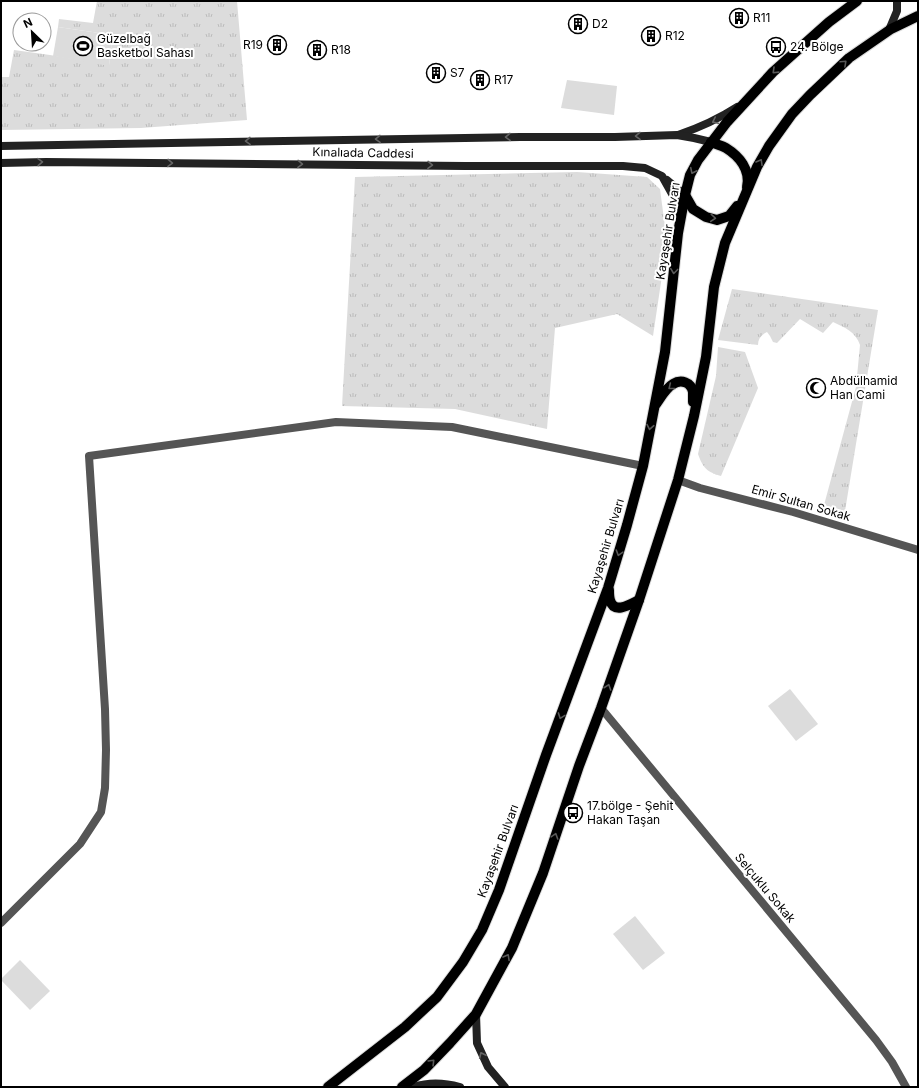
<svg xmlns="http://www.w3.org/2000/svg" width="919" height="1088" font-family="Inter,sans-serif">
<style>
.grass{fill:url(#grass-tufts)}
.park{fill:#dcdcdc}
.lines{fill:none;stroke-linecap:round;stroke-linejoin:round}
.primary-casing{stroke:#dbdbdb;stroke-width:12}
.street{stroke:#555;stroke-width:8}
.secondary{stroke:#222;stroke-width:8}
.primary{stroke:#000;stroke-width:10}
.oneway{stroke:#595959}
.oneway2{stroke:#646464}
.labels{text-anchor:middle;stroke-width:4;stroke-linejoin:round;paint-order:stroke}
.poi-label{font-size:12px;fill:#000;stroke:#fff;text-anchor:start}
.street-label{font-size:12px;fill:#000;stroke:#fff}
</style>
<defs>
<pattern id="grass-tufts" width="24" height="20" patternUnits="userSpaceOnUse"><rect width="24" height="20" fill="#dcdcdc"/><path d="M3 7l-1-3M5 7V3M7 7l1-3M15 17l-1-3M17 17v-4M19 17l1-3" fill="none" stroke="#bbb"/></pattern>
</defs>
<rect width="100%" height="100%" fill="#fff"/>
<g class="grass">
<path d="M97,1H237L247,120L141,128L1,130V77H9L14,50L50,55L109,65L113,35L58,27L59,19L93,23Z"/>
<path d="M577,172L647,177L660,189L667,242L653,336L617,314L555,328L547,429L455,409L342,406L355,177Z"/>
<path d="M732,289L878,310L845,511L824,505L856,387L860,345C856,332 844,327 833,322L823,333L800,319L777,343L773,342L770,336L767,332C761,335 758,339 758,345L718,340Z"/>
<path d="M718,347L745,352L758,388L721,476C707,472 703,468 698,454L716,376Z"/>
</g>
<g class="park">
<path d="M58,27L113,35L109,66L53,56Z"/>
<path d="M567,80L617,86L614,115L561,108Z"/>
<path d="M790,689L818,724L796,741L768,706Z"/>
<path d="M635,916L665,953L643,970L613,934Z"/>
<path d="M20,960L50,991L30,1010L1,980V979Z"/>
</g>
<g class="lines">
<defs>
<g id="primary">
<path d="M711,142C715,144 721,145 726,148C739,156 751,170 747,187"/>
<path d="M685,195L693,209L706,217L717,220L729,216L737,206"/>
<path d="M656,404C661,397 666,388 673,384C681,379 691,382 693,392C693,395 693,399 693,402"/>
<path d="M609,590C609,593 609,597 610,600C614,615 631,604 639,600"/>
<path d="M328,1087L405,1027L437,997L463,962L482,930L499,890L546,755L608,588L627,525L643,466L665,352L678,233L685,195L690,175L698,160L727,122L773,72L829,22L857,1"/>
<path d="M402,1087L424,1070L450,1043L476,1014L512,948L543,873L579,766L601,708L639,600L678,480L694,416L706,357L714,287L725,243L757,167L769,146L792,114L810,95L849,58L891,29L918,16"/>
</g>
</defs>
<use href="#primary" class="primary-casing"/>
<g class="street">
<path d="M678,480L700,488L793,512L918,550"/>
<path d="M601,708L876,1040L892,1062L906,1087"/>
<path d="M1,923L80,844L101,812L105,788L106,750L105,709L89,456L336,422L452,427L643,466"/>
</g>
<g class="secondary">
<path d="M889,30L897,11V1"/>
<path d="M678,135C701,127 717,120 737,107"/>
<path d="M1,146L520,137H615L677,135L694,138L711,142"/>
<path d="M1,163L46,162L465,166H623L645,168L662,176L676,201L678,208V216"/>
<path d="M667,180L685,195"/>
<path d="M476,1014L477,1043L488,1067L505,1087"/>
<path d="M414,1087C429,1082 445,1083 460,1087"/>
</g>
<use href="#primary" class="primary"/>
</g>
<defs><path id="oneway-chevron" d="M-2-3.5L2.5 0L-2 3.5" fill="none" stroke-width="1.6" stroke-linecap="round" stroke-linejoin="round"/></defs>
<g class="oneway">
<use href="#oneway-chevron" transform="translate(844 63) rotate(-43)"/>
<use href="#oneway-chevron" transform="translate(775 71) rotate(136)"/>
<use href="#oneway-chevron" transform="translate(760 162) rotate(-60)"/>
<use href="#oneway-chevron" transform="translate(693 171) rotate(116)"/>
<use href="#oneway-chevron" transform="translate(713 218) rotate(5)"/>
<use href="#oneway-chevron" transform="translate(674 271) rotate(97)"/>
<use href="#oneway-chevron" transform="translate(671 387) rotate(141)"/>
<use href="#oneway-chevron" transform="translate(650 427) rotate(101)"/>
<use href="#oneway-chevron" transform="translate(619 553) rotate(107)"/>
<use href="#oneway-chevron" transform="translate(608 687) rotate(-71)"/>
<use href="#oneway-chevron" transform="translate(561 716) rotate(110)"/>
<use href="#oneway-chevron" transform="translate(555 836) rotate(-72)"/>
<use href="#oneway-chevron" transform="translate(507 957) rotate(-61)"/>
<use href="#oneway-chevron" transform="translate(432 1062) rotate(-45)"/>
</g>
<g class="oneway2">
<use href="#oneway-chevron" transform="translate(715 121) rotate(154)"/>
<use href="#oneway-chevron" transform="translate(638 136) rotate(179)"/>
<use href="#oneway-chevron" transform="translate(508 137) rotate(179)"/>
<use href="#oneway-chevron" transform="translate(378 139) rotate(179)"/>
<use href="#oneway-chevron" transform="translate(248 141) rotate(179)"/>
<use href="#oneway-chevron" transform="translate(40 162) rotate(-2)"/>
<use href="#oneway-chevron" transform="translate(170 163) rotate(1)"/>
<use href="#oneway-chevron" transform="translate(300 164) rotate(1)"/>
<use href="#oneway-chevron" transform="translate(430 165) rotate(1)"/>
<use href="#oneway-chevron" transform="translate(482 1055) rotate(-115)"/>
</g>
<defs>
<symbol id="building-ring" viewBox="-11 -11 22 22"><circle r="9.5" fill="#fff" stroke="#000" stroke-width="1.5"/><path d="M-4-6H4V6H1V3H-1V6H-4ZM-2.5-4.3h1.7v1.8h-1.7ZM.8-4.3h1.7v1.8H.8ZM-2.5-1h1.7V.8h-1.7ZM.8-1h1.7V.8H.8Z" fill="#000"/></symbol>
<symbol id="stadium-ring" viewBox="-11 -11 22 22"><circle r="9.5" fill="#fff" stroke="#000" stroke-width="1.5"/><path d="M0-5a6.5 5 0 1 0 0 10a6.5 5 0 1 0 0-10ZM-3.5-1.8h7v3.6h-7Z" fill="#000"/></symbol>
<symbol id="bus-ring" viewBox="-11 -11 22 22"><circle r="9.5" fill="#fff" stroke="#000" stroke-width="1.5"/><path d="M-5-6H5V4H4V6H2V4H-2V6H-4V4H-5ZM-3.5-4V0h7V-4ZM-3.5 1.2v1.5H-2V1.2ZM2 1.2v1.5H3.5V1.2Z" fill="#000"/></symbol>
<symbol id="mosque-ring" viewBox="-11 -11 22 22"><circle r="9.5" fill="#fff" stroke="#000" stroke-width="1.5"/><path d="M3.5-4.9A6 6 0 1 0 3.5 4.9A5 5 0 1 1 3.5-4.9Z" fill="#000"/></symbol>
</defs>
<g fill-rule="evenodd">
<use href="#building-ring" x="728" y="7" width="22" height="22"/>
<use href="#building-ring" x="567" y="13" width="22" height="22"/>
<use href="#building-ring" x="640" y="25" width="22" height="22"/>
<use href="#building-ring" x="266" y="34" width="22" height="22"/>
<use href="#stadium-ring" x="72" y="35" width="22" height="22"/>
<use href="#bus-ring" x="765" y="36" width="22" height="22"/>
<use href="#building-ring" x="306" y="39" width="22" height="22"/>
<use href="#building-ring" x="425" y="62" width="22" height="22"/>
<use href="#building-ring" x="469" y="69" width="22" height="22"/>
<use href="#mosque-ring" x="805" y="377" width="22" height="22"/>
<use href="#bus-ring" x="562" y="802" width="22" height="22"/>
</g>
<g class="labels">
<g class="poi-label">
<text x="753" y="22">R11</text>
<text x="592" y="28">D2</text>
<text x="665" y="40">R12</text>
<text x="97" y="43">Güzelbağ<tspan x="97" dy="14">Basketbol Sahası</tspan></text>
<text x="263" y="49" text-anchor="end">R19</text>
<text x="790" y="51">24. Bölge</text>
<text x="331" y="54">R18</text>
<text x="450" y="77">S7</text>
<text x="494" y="84">R17</text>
<text x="830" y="385">Abdülhamid<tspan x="830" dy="14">Han Cami</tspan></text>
<text x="587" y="810">17.bölge - Şehit<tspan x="587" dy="14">Hakan Taşan</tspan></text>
</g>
<g class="street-label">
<text transform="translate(363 153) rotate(1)" y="4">Kınalıada Caddesi</text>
<text transform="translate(668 231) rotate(-81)" y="4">Kayaşehir Bulvarı</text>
<text transform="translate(801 503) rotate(16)" y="4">Emir Sultan Sokak</text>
<text transform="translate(606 546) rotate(-73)" y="4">Kayaşehir Bulvarı</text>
<text transform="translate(498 851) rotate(-70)" y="4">Kayaşehir Bulvarı</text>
<text transform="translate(765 888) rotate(50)" y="4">Selçuklu Sokak</text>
</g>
</g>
<rect width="919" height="1088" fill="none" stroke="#000000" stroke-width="4"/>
<g transform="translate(32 32) rotate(335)"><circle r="19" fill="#ffffff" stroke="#999999"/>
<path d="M0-3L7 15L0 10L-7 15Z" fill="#000000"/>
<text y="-6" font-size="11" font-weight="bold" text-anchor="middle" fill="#000000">N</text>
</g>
</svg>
